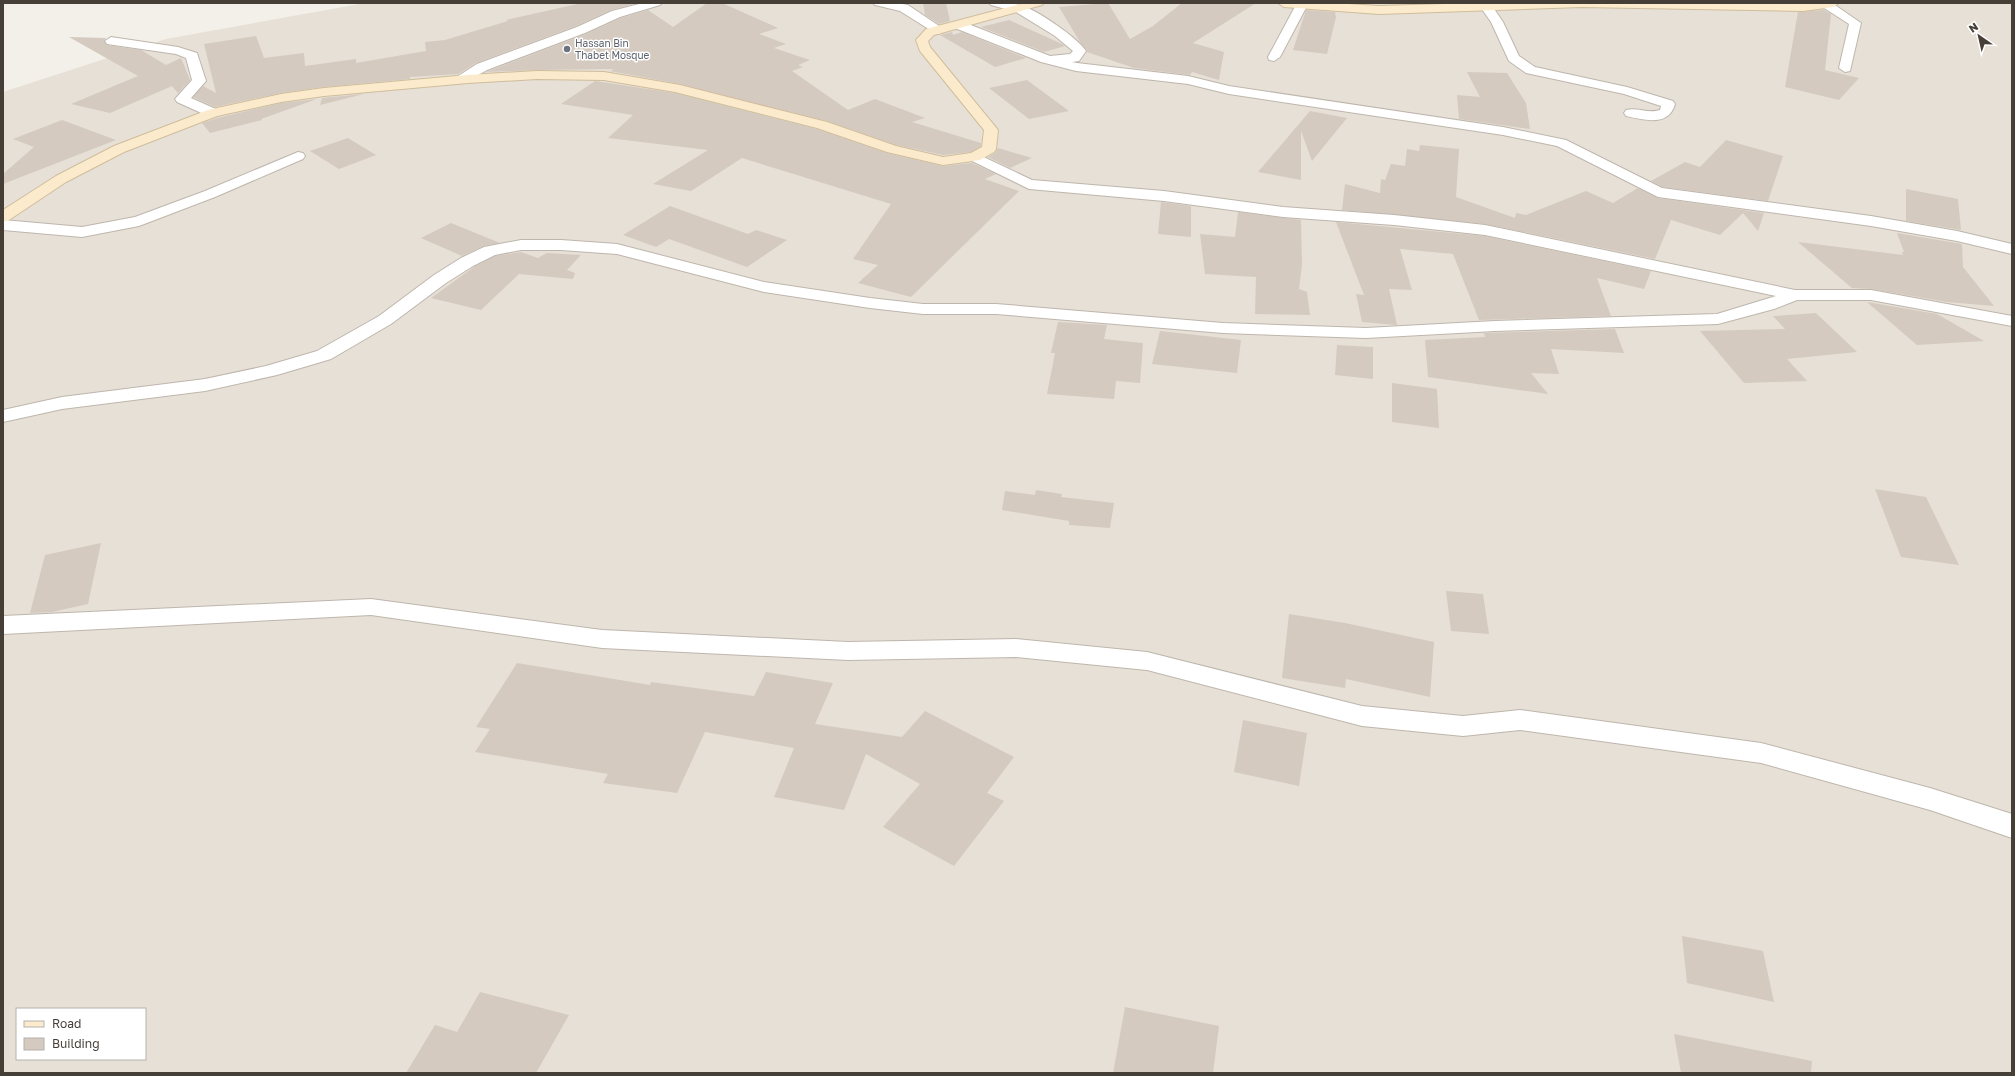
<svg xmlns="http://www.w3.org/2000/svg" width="2015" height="1076" font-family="'Golos Text',sans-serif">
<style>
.residential{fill:#e7e0d7;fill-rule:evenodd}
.building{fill:#d4cabf}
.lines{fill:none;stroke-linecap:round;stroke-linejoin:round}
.street-casing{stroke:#beb6ac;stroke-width:2}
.secondary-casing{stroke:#cfbd9c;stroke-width:2}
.street{fill:#fff;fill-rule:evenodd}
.secondary{fill:#fbebcc;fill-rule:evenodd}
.worship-dot{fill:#6b7280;stroke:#fff;stroke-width:1.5}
.labels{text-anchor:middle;stroke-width:3;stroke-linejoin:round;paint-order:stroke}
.far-worship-label{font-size:10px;fill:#5b616d;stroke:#fff;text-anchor:start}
</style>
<rect width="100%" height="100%" fill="#f3efe9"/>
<path class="residential" d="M365,3H2012V1073H3V92L166,39ZM17,1009H145V1059H17Z"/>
<g class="building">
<path d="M582,3H637L611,10L576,26L476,63L458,74L410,77V79L324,87L281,93L215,107L193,97L203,86L216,93L204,44L256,36L264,58L304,53L305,66L356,59V63L426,51L425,42L445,40L508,21L506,20Z"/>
<path d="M707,3H722L778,28L759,34L786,44L774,48L810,60L798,65L803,67L792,71L848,110L875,99L925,118L912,122L981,143V146L971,152L943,155L896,145L827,121L680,84L610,71L614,69L537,70L486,72L586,34L621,18L648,10L673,27Z"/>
<path d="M923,3H946L950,21L939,24L925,15Z"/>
<path d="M1108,3L1130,39L1153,26L1182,3H1256L1193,43L1224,52L1219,80L1192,72L1190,75L1134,68L1087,52V50L1080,42L1059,7Z"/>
<path d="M1306,10L1335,12L1336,17L1327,54L1293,50Z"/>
<path d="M1824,10L1831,14L1825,70L1859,78L1839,100L1785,87L1798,12Z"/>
<path d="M1009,20L1062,44L1065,46L1044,52L981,27Z"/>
<path d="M952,32L953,35L962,32L1026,58L995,67L940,35Z"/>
<path d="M69,37L106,38L104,41L107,45L141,50L166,65L181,58L190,80L178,93L172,86L110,113L71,104L138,76Z"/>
<path d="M1467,72L1507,73L1526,103L1530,129L1459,119L1457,95L1480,97Z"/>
<path d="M1027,80L1069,111L1029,119L989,88Z"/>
<path d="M595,81L675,93L817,129L887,153L943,166L972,163L996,174L985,179L1019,191L911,297L858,283L878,265L853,259L891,204L742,158L691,191L653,184L708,150L608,138L633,115L561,104Z"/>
<path d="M364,94L320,105L322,98Z"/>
<path d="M317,99L261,119L262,120L210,133L202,123L217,118L281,103Z"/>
<path d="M1310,111L1347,118L1312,161L1301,131V180L1258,172Z"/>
<path d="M62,120L116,140L3,184V174L34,147L13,139Z"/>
<path d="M348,138L376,155L339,169L310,151Z"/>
<path d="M1726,140L1783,156L1768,201L1662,187L1651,181L1685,162L1700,167Z"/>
<path d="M1420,145L1459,149L1456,197L1515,218L1516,213L1526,215L1586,191L1613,203L1638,188L1658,198L1764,213L1758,231L1743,213L1720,235L1671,220L1655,259L1485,224L1342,210L1345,184L1380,193L1381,179L1385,180L1391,164L1405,166L1407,149L1419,151Z"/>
<path d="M998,148L1032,158L1010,168L988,157L995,153Z"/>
<path d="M1906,189L1958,199L1961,230L1906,221Z"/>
<path d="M1161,202L1191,206V237L1158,234Z"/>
<path d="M670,206L748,234L756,230L787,240L747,267L669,239L656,247L623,235Z"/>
<path d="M1238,212L1301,220L1302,265L1299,289L1307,292L1310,315L1255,314L1256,277L1205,274L1200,234L1235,237Z"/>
<path d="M1336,222L1485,236L1651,271L1644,289L1597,278L1611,316L1479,320L1453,254L1400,249L1412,290L1389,289L1397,325L1362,322L1356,294L1364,295Z"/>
<path d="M451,223L500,243L483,246L462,256L421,238Z"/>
<path d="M1897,233L1962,244L1963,267L1994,306L1947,302L1871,289L1852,288L1798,242L1903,255L1902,252H1904Z"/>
<path d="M521,252L538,258L547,253L581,255L567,270L575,273L573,279L519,274L481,310L431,298L474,267L495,256Z"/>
<path d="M1867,302L1937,314L1984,341L1917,345Z"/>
<path d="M1816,313L1857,352L1787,359L1807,381L1744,383L1700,331L1785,329L1773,316Z"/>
<path d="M1058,322L1107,325L1104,339L1143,343L1140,383L1116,381L1114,399L1047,394L1055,353H1051Z"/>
<path d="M1615,329L1624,353L1551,349L1559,374L1531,373L1548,394L1428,377L1425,340L1485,337L1484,333Z"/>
<path d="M1160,331L1241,340L1237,373L1152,364Z"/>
<path d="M1337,345L1373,347V379L1335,375Z"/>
<path d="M1392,383L1437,389L1439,428L1392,422Z"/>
<path d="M1875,489L1926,497L1959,565L1901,557Z"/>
<path d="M1036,490L1062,494L1061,497L1114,503L1110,528L1069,525V521L1002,510L1005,491L1035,495Z"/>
<path d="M101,543L88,604L52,612L30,613L45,555Z"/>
<path d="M1446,591L1483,594L1489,634L1451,631Z"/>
<path d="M1289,614L1345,623L1434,642L1430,697L1346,679L1345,688L1282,678Z"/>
<path d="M517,663L650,685L651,682L754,696L766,672L833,683L815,724L902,737L925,711L1014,757L987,793L1004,801L954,866L883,827L920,784L866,754L844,810L774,797L794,748L705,732L677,793L603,783L608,774L475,752L490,729L476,727Z"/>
<path d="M1243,720L1307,733L1299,786L1234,772Z"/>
<path d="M1682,936L1763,951L1774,1002L1687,983Z"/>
<path d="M480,992L569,1015L536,1073H406L435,1025L457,1032Z"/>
<path d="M1125,1007L1219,1026L1213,1073H1113Z"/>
<path d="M1674,1034L1812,1061L1811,1073H1681Z"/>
</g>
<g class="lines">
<defs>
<g id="street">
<path d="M643,3H662L660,5L620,17L585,33L487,70L464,83H454L452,80L477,64L577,27L612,11Z"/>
<path d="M873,3H897L908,5L945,30L939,34L935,33L900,11L875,5Z"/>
<path d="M989,3C1001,3 1012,2 1023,6C1038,11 1078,38 1086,51L1079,61L1072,62L1077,63L1188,76L1229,86L1503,127L1566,140L1662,188L1871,216L1957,231L2012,244V254L1957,241L1871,226L1658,197L1557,146L1503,135L1229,94L1188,84L1076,71L1041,62L955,28L953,25L959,21L963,22L1050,56L1070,54L1073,51L1055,36L1016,12L991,5Z"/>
<path d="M1297,3L1308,4L1280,57L1274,61L1269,60L1268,57Z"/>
<path d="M1480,3H1490L1503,22L1519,56L1535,67L1627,87L1673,101L1675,104C1669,127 1644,120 1626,116L1624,113L1626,110C1638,107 1648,114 1660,110L1661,106L1624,94L1526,73L1509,61L1491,22L1479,5Z"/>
<path d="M1820,3H1832L1861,23L1850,71L1845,72L1839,68L1849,24L1821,6Z"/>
<path d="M111,37L178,47L197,53L206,81L191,98L218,110L220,113L218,116H208L177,102L175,99L192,80L186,58L176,54L107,44L105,41Z"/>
<path d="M298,152L303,153L305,156L303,159L215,197L139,226L82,237L3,230V220L82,227L135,217L205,191Z"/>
<path d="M975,153L1032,180L1164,191L1283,207L1394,215L1485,225L1795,290H1871L2012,316V326L1871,300H1797L1774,309L1718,324L1495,331L1366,338L1223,333L996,314H923L870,308L764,292L617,254L561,250H521L495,255L473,266L446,283L391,324L331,359L277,375L205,391L62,409L3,422V410L62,397L205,379L266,366L317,351L379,316L434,275L461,258L484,247L521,240H561L617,244L764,282L870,298L923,304H996L1223,323L1366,328L1495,321L1717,314L1776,296L1485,235L1394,225L1283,217L1164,201L1029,189L970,160L968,157L970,154Z"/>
<path d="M371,599L602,630L848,642L1016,639L1147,652L1362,706L1463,716L1520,710L1761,743L1930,788L2012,814V838L1930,810L1761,763L1520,730L1463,736L1362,726L1147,670L1016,657L848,660L602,648L371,615L3,634V616Z"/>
</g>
<g id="secondary">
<path d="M1025,3H1044L1042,5L934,35L928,41L930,47L998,130L996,149L994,152L980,160L943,165L887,152L817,128L675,92L604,80L537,79L468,83L324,96L281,102L217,116L124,152L66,182L9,220L3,222V210L56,176L114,146L208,110L281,94L324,88L468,75L537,71L604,72L680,85L827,122L896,146L943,157L971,153L982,147L984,130L920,51L916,40L926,29Z"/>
<path d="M1278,3H1332L1379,6L1479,3H1839L1833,7L1803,11L1581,7L1379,14L1284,7Z"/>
</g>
</defs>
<use href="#street" class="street-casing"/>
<use href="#secondary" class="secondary-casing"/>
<use href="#street" class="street"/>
<use href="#secondary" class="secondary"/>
</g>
<circle class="worship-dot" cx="567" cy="49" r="4"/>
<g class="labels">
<g class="far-worship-label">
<text x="575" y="47">Hassan Bin<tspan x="575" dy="12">Thabet Mosque</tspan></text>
</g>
</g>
<rect width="2015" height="1076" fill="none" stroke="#463f38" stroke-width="8"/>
<rect x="16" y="1008" width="130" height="52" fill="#ffffff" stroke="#b5b2af"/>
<rect x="24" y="1021" width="20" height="6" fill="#fbebcc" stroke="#b5b2af"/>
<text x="52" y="1028" font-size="12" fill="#463f38">Road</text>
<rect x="24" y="1038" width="20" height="12" fill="#d4cabf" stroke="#b5b2af"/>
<text x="52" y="1048" font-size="12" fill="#463f38">Building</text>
<g transform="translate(1979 36) rotate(326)" stroke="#ffffff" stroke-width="3" paint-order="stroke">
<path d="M0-3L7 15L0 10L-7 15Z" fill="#463f38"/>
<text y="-6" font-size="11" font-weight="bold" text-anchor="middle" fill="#463f38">N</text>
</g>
</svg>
